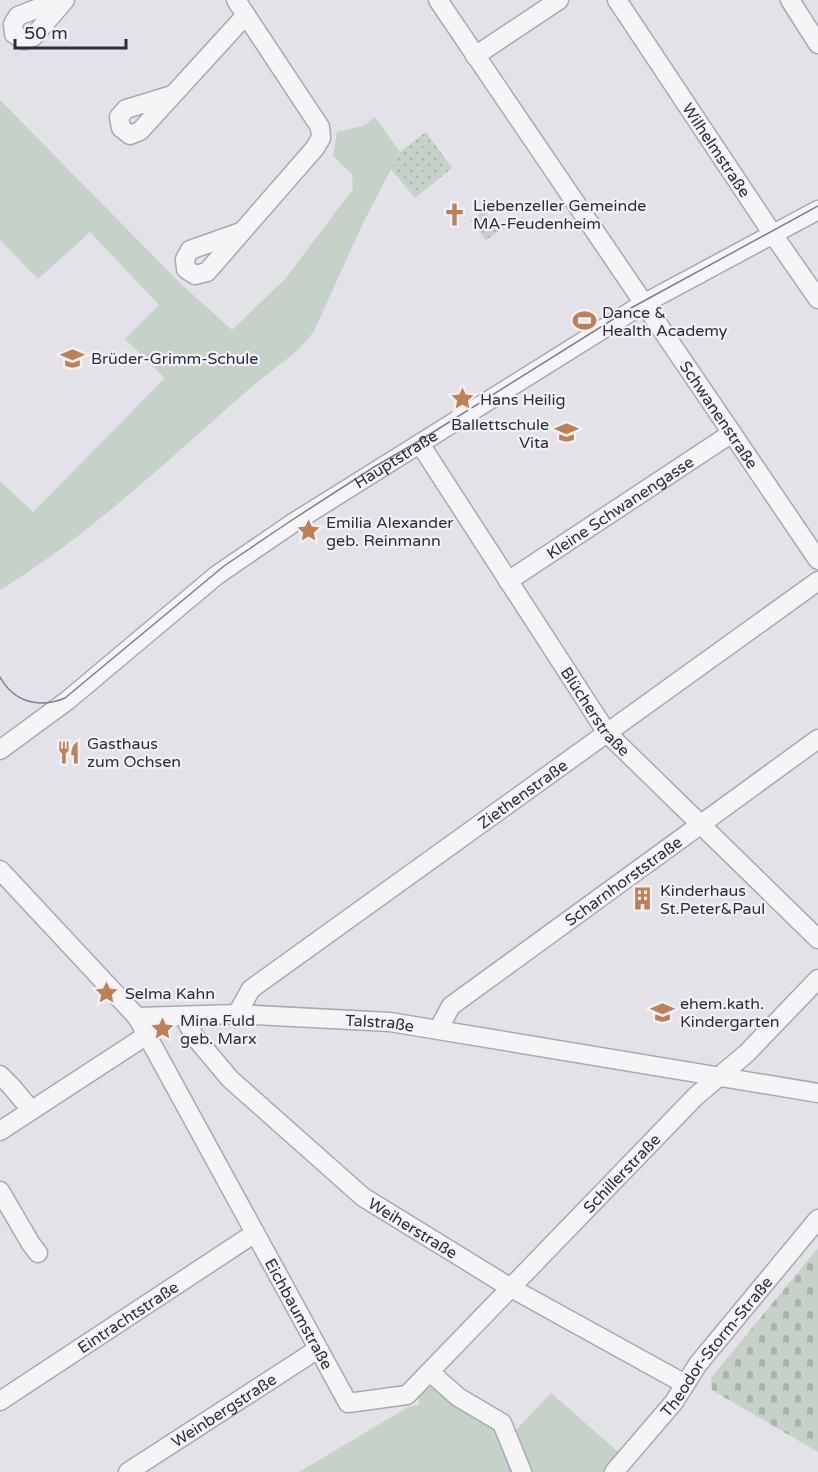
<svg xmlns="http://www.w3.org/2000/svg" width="818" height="1472" font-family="'Varela Round',sans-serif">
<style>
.green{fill:#c4d2c8}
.cemetery{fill:url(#cemetery-stones)}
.garden{fill:url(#garden-dots)}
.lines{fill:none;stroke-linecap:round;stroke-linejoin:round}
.minor-casing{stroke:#a9a8b3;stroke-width:21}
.minor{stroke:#f5f4f7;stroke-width:18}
.tram{stroke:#817d91;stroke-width:1.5}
.labels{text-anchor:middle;stroke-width:4.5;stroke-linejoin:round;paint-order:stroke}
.street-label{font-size:16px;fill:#2f2c3f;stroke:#f2f1f6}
.poi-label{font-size:16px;fill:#2f2c3f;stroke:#f2f1f6;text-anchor:start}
</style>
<defs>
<pattern id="cemetery-stones" width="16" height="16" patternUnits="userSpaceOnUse" patternTransform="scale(1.5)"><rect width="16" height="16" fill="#c4d2c8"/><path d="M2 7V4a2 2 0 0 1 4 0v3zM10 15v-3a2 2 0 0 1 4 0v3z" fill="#a9b4ad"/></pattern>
<pattern id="garden-dots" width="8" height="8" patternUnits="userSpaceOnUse" patternTransform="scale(1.5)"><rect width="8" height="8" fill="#c4d2c8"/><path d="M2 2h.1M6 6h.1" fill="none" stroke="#a9b4ad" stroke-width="1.8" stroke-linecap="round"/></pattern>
</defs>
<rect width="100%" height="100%" fill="#e3e2e9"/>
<g class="green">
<path d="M0,100L181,284L232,330L285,279L353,189L352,174L333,156L337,132L363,126L375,117L400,152L363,223L315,329C300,354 270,370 248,390C169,459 90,535 0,590V481L33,512L165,378L125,339L159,305L90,232L38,279L0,240Z"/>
<path d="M433,1381L514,1432L551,1393L623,1456L609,1472H299L410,1406L419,1405L418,1389Z"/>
</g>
<path class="cemetery" d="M818,1248V1452L712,1390L711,1378Z"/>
<g class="garden">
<path d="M426,132L452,168L415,198L391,169L400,152Z"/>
<path d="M484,210L499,231L486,240L470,221Z"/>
</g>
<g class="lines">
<defs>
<g id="minor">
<path d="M59,0L18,16L13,24L14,34L24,40L33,37L65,0"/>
<path d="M236,0L320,127L321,138L315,148L207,272L195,275L186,269L185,259L190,250L241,232"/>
<path id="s1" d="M438,0L818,560"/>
<path id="s2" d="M617,0L772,233L818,299"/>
<path d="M790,0L818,44"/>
<path d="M475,56L559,0"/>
<path d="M172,95L126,109L119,117L121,128L130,135L140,131L246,15"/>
<path id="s3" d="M420,444L607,733L818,939"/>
<path id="s4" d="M508,581L732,433"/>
<path id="s5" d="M0,750L68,700L217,575L293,523L643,304L818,210"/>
<path id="s6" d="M0,870L137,1017L237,1014L390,1022L818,1093"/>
<path id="s7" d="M237,1014L251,989L818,581"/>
<path id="s8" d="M184,1016L194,1036L230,1079L363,1197L511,1288L685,1384"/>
<path id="s9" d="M137,1017L348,1403L407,1395L696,1096L747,1053L818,979"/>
<path id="s10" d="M439,1028L451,1006L818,739"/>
<path d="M0,1075L11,1086L31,1110"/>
<path d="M0,1131L147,1035"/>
<path d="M0,1191L31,1244L38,1253"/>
<path d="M430,1372L458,1397L502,1423L522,1472"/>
<path id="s11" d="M0,1401L255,1233"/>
<path id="s12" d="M128,1472L318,1349"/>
<path id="s13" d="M614,1472L674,1402L698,1364L818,1219"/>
</g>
</defs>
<use href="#minor" class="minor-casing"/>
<use href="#minor" class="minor"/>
<path class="tram" d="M0,677C14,702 39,709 65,698L224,566L289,522L374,467L419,441L631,308L818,206"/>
</g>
<defs>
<symbol id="church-bare" viewBox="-9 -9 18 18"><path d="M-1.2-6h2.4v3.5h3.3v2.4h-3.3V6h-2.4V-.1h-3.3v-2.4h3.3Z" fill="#bf8056" stroke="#f2f1f6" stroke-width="2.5" paint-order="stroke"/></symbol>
<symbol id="stadium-bare" viewBox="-9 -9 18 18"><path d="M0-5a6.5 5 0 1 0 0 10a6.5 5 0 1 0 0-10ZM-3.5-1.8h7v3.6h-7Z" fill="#bf8056" stroke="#f2f1f6" stroke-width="2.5" paint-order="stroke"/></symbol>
<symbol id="school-bare" viewBox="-9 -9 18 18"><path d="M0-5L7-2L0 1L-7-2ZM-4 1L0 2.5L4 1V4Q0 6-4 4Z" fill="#bf8056" stroke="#f2f1f6" stroke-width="2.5" paint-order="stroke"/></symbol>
<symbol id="sight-bare" viewBox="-9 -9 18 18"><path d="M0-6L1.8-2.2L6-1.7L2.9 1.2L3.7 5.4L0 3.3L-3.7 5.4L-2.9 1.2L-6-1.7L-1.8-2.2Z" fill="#bf8056" stroke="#f2f1f6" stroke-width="2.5" paint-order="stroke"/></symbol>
<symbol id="restaurant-bare" viewBox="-9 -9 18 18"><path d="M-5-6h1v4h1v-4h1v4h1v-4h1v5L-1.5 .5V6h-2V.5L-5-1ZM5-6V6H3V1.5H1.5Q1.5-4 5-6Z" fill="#bf8056" stroke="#f2f1f6" stroke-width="2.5" paint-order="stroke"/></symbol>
<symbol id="building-bare" viewBox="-9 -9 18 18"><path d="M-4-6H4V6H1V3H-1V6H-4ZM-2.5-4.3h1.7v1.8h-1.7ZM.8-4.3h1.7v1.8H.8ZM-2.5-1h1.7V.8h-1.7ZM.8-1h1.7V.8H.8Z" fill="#bf8056" stroke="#f2f1f6" stroke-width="2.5" paint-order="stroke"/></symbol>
</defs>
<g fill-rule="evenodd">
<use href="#church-bare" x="438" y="198" width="33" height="33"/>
<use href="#stadium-bare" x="568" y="304" width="33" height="33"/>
<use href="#school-bare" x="56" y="342" width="33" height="33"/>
<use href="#sight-bare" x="446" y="382" width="33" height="33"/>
<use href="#school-bare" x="550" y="416" width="33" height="33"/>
<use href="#sight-bare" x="292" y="514" width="33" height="33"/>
<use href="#restaurant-bare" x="52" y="736" width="33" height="33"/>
<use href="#building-bare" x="626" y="882" width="33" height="33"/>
<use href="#sight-bare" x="90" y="976" width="33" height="33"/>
<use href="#school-bare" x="646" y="996" width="33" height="33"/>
<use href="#sight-bare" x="146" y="1012" width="33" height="33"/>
</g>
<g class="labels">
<g class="street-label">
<text dy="6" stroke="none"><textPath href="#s2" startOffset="180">Wilhelmstraße</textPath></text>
<text dy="6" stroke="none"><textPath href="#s1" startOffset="501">Schwanenstraße</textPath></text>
<text dy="6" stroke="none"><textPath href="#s5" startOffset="492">Hauptstraße</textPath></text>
<text dy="6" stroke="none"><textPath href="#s4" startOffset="134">Kleine Schwanengasse</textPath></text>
<text dy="6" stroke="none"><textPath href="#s3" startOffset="320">Blücherstraße</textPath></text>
<text dy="6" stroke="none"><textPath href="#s7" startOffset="363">Ziethenstraße</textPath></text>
<text dy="6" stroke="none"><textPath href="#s10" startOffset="238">Scharnhorststraße</textPath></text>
<text dy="6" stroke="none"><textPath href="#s6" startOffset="444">Talstraße</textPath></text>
<text dy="6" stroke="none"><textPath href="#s9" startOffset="808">Schillerstraße</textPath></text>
<text dy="6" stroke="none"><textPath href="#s8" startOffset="315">Weiherstraße</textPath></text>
<text dy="6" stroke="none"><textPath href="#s9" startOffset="338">Eichbaumstraße</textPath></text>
<text dy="6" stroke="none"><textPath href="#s11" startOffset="153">Eintrachtstraße</textPath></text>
<text dy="6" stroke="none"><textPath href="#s13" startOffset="162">Theodor-Storm-Straße</textPath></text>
<text dy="6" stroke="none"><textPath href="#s12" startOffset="114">Weinbergstraße</textPath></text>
</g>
<g class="poi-label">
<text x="473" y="211">Liebenzeller Gemeinde<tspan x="473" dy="18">MA-Feudenheim</tspan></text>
<text x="602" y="318">Dance &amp;<tspan x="602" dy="18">Health Academy</tspan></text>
<text x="91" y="364">Brüder-Grimm-Schule</text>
<text x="480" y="405">Hans Heilig</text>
<text x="549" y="430" text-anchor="end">Ballettschule<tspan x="549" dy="18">Vita</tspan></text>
<text x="326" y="528">Emilia Alexander<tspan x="326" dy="18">geb. Reinmann</tspan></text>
<text x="87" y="749">Gasthaus<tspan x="87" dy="18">zum Ochsen</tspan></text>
<text x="660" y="896">Kinderhaus<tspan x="660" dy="18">St.Peter&amp;Paul</tspan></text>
<text x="125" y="999">Selma Kahn</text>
<text x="680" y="1009">ehem.kath.<tspan x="680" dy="18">Kindergarten</tspan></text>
<text x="180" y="1026">Mina Fuld<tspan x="180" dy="18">geb. Marx</tspan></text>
</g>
</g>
<path d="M15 39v9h111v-9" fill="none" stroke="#2f2c3f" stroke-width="3"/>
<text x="24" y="39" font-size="18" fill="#2f2c3f" stroke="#f2f1f6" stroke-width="4.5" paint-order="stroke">50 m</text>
</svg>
